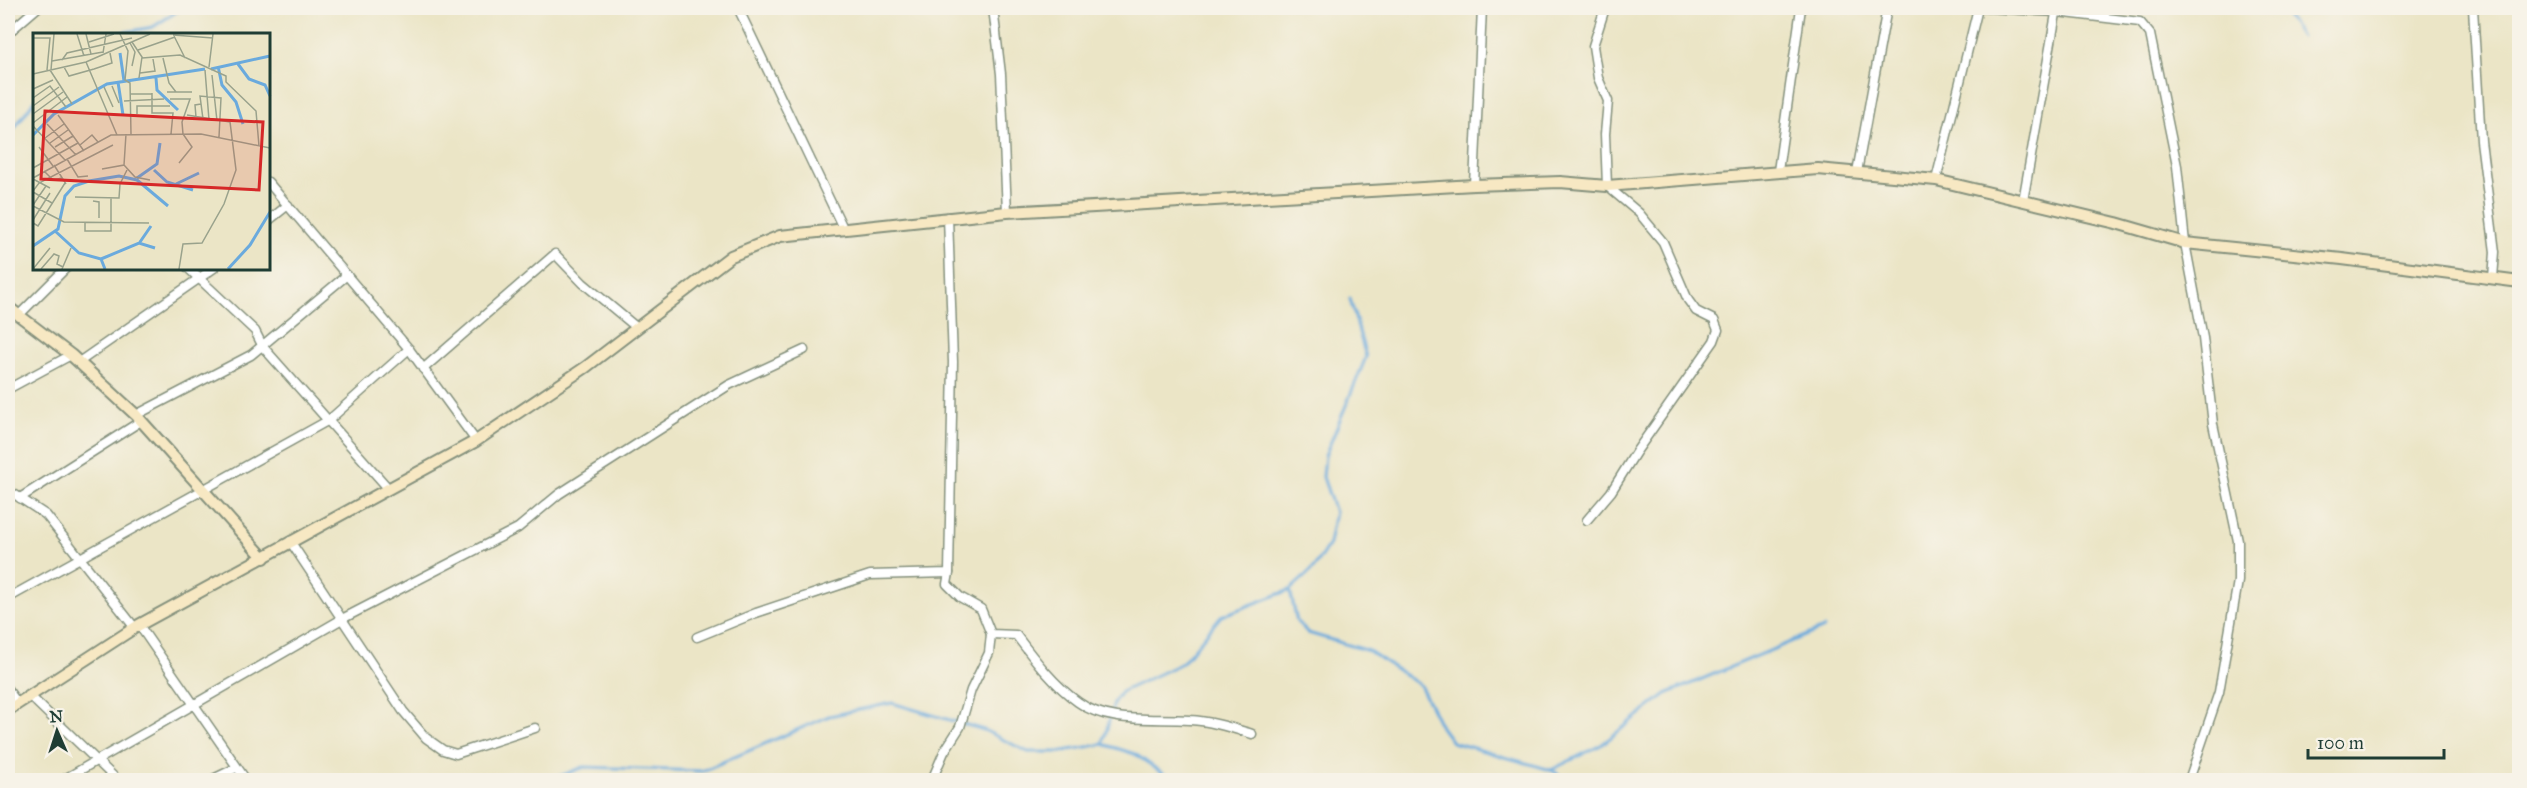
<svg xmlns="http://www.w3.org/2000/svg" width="2527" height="788" font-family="'IM FELL Great Primer',serif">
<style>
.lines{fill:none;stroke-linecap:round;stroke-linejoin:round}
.stream{stroke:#6aaadd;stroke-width:3}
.street-casing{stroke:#85917d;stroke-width:11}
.secondary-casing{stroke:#85917d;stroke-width:14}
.street{stroke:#fff;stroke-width:8}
.secondary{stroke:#f7e8c3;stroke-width:10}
.inset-river{fill:none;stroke:#6aaadd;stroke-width:3}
.inset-road{fill:none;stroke:#99a28c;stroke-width:1.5}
.view{fill:#d62828;fill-opacity:0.15;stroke:#d62828;stroke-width:3}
.inset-edge{fill:none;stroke:#1f3d34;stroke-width:3}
</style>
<rect width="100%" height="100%" fill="#f7f3e8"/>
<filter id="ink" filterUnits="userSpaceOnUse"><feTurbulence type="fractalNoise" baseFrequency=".0167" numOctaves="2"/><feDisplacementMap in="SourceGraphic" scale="12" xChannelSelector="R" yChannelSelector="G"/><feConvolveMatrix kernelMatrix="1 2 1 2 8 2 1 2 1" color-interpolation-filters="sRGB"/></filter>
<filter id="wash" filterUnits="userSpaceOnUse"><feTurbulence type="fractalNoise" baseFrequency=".008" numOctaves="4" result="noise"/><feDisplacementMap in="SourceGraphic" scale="24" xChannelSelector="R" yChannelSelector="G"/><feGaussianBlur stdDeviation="1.35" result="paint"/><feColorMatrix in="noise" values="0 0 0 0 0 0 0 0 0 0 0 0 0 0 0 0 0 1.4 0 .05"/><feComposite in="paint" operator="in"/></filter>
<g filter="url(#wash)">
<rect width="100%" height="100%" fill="#ebe5c6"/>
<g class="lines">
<g class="stream">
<path d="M2282,8L2301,37"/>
<path d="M115,34L153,27L182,8"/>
<path d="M8,137L34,101"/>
<path d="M1290,590L1297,622L1308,633L1369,651L1420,685L1441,727L1452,742L1551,770L1569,780"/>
<path d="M1103,744L1114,702L1121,692L1182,663L1221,616L1290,590L1313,569L1329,544L1335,512L1323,477L1325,456L1366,357L1350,299"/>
<path d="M1551,770L1601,745L1666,694L1824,628"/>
<path d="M550,780L584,767L702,771L829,716L892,703L984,730L1028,752H1058L1103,744L1135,754L1172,780"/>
</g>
</g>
</g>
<g filter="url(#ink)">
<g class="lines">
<defs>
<g id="street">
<path d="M738,8L844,230"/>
<path d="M993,8L1001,74L1007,212"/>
<path d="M1987,8L2057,12L2140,22L2150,34L2177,166L2185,243L2203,338L2213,424L2238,541V581L2219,692L2189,780"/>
<path d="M2473,8L2481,141L2495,252L2493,278"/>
<path d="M8,33L37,8"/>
<path d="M1778,171L1801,8"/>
<path d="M1857,172L1887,8"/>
<path d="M1936,180L1978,8"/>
<path d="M268,182L409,349L476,441"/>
<path d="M1474,185L1482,8"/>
<path d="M2023,201L2057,8"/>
<path d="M268,221L288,205"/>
<path d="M188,268L255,331L263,347L388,488"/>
<path d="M19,315L66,268"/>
<path d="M79,362L214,268"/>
<path d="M423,369L555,254L583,283L636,327"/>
<path d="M8,389L71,355"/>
<path d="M136,415L251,355L347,275"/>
<path d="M8,490L46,515L135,628"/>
<path d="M20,498L141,421"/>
<path d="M1587,520L1611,492L1636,452L1714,341L1718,330L1714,320L1696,311L1688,300L1663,242L1639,213L1607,186L1605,134L1608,101L1598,78L1593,46L1605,8"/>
<path d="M290,541L403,711L426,738L443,750L456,754L535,728"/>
<path d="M949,573L947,584L960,597L981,609L991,634L1016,635C1034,659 1054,685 1078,702C1109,725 1154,717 1190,720C1211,721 1232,728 1252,734"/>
<path d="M8,598L329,420L409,349"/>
<path d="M139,625L246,780"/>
<path d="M697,637L756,613L870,575L949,573L953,362L948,217"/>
<path d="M8,690L18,704"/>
<path d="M30,696L117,780"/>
<path d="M63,780L342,619L518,528L559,494L729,385L804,350"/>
<path d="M211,780L236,768"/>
<path d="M932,780L944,752L960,727L971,690L989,653L991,634"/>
</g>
<g id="secondary">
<path d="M8,307L71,355L136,415L264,558"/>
<path d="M8,710L139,625L476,441L586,367L731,256L780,236L1007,212L1474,185L1560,182L1607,186L1818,169L1936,180L2116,223L2185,243L2342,259L2520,282"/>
</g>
</defs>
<use href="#street" class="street-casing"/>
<use href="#secondary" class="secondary-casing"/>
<use href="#street" class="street"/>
<use href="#secondary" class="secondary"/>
</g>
</g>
<g transform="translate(33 33)">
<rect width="237" height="237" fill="#ebe5c6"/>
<path class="inset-river" d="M87,20L91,48M205,31L216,46L232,52L237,63M185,33L189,52L203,69L210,91M178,36L237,23M123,45L124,57L145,77M85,49L90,82M0,102L21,81L74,51L172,36M121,137L134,149L160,157M104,145L124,131L127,110M143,151L166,140M22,198L46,220L68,226L72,236M107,209L118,193M0,213L25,196L32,163L41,153L56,148L86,143L104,147L135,173M68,226L106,210L122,215M195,236L217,212L237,179"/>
<path class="inset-road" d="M44,1L51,23M53,1L58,21M87,1L95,18L92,47L97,50L98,101M140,2L180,5M141,3L152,25M0,5H17L14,37M56,9L81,1M99,9L109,24L106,45M97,10L102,19L99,33M105,17L142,4M70,20L73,1M109,25L147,22L193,43V49L223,78L226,113M130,25L136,50L143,59M29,27L34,20L99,5M19,28L70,19M53,29L84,102M31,34L36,43L61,36L79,30L77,20M176,34L180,1M17,37L39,71M18,37L21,1M172,37L176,87M107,40L122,38L120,26M0,41L53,29L117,1M179,42L184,88M79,53L86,70M71,54L80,74M0,56L20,47M134,59H159M119,60V80H140L138,101M97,61H119M0,65L17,53L33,74M137,66H157L149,89L150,101L159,114L146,130M91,68L131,66M0,73L26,54M0,81L30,59M104,81V73H137M25,82L51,118M163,84L162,72L168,71M170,86L167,63L188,65L186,104M0,90L34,64M14,91L43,122M0,93L32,127M12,105L31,91M17,110L35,97M47,112L59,102L65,109M6,114L20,133M22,114L40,103M34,126L45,144L55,143M21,132L33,151M91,132L102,144L117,147M0,135L45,110M69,136L91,132L93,101M11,138L20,147L29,145M0,145L78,102L168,101L237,115M0,146L17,155M0,158L6,150L80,112M0,159L19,170M42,164L86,165L87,151L94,137M60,168L66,169V185M0,172L13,153M0,173L31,189L116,190M0,187L17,160M0,190L5,193L32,150M52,190V198H78V165M0,236L17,215M8,236L21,221L26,223L24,231L30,234M29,236L38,215M146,236L150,211L169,210L191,171L203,137L197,89L154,82"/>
<path class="view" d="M12,78L230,89L226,157L8,146Z"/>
<rect width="237" height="237" class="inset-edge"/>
</g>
<rect width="2527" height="788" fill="none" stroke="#f7f3e8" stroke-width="30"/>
<g transform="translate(57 731) rotate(357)" stroke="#f7f3e8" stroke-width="4.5" paint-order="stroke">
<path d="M0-4.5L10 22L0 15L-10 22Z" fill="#1f3d34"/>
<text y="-9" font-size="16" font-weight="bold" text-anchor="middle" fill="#1f3d34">N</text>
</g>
<path d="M2308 749v9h136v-9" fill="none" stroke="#1f3d34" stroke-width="3"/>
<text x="2317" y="749" font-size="18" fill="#1f3d34" stroke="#f7f3e8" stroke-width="4.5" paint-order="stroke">100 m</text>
</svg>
